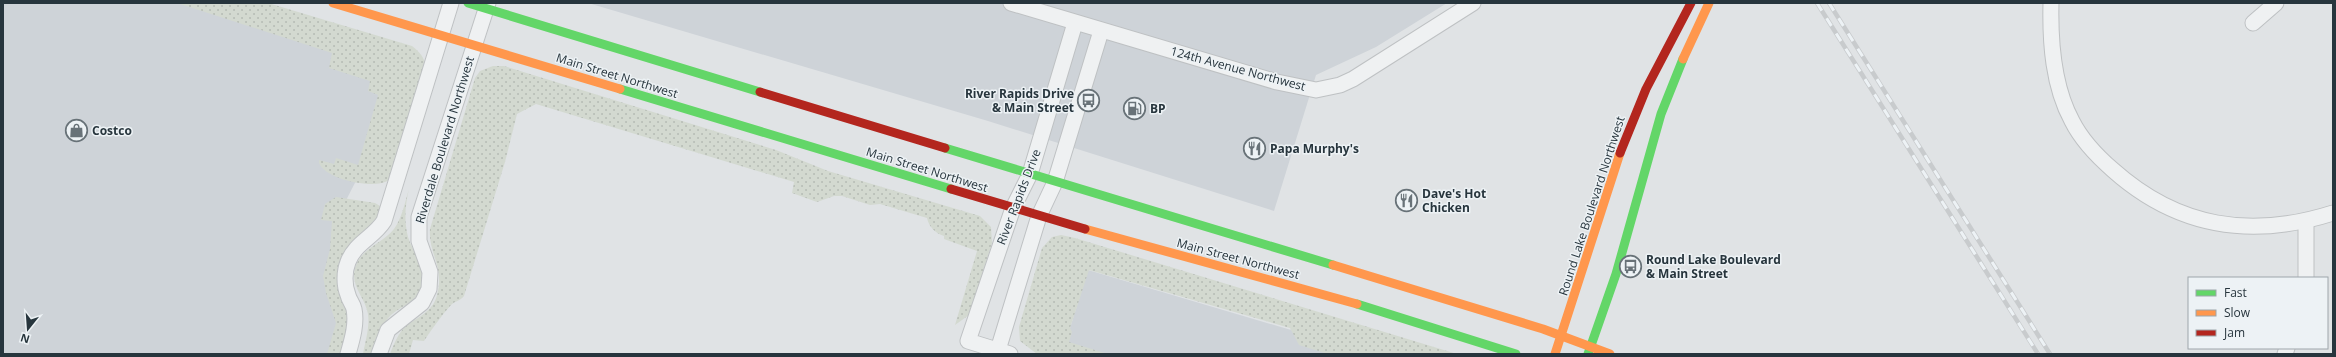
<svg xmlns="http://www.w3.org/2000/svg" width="2336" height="357" font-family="'Open Sans',sans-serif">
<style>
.built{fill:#ced3d8}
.grass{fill:url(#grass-dots)}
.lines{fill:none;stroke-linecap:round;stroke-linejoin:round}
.street-casing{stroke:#bec1c3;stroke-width:17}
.street{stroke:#eff1f2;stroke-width:15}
.fast{stroke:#63d668;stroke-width:9}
.slow{stroke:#ff974d;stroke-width:9}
.jam{stroke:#b3261e;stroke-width:9}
.rail-casing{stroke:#c8cbcd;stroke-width:4.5}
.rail{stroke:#edf2f5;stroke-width:3;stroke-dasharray:9;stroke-linecap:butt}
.labels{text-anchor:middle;stroke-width:3;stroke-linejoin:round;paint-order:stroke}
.street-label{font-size:12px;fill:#27353d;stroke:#edf2f5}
.poi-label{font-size:12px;font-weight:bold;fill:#27353d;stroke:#edf2f5;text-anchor:start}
</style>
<defs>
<pattern id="grass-dots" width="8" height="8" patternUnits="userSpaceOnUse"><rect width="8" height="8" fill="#d3d9d0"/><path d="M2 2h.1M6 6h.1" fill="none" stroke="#b5bbb4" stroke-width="1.8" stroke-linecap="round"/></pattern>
</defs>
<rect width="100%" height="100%" fill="#e0e3e5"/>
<g class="built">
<path d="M3,3H192L393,68L359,175L339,214L341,324L332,354H3Z"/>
<path d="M588,3H1447L1376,47L1316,75L1274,211L988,121Z"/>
<path d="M1088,270L1372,354H1058L1067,338Z"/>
</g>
<g class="grass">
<path d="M177,3H268L412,46C420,52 424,57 426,67L389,180C375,190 326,180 319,163V160L334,164L336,158L358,165L378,95L368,91L370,81L329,68L332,53Z"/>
<path d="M493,66H504L776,150L828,171L980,216L991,227L992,243L969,315L955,325L977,251L944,239V236C935,233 929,227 927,218L880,204L870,205L842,196H834L817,202L792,193L794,182L536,104L517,114L505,162L464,296C460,301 455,301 451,305C441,316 432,329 424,341L413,340L409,354H390C393,346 397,336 403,329C414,318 433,313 437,295C445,266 428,254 430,229L475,78L480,71Z"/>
<path d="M409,189C405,205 404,221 408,237C413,253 427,268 422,286C417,303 402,305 390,316C380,326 375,340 371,354H363C365,342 370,327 368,314C365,297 350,286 355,268C361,248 382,244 394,229C402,218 405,202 409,189Z"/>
<path d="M336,197L375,203L380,206L381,212L371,227L353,241L344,254L350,321L342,354H327L336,323L326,293L323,276L330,249L332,221L321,220L325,204Z"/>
<path d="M1061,235L1075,238L1457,354H1328L1299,345L1290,328L1089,270L1070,328L1072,332L1069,342L1108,354H1037L1020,341L1019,327L1042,248L1052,237Z"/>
</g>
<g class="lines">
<defs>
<g id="street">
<path d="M1011,3L1277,82L1316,90L1340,85L1353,79L1473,3"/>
<path d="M2051,3C2050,43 2053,86 2072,121C2081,139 2098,157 2113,170C2178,228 2251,239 2333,213"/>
<path d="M2253,23L2276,3"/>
<path d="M2306,278V222"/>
<path d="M998,350L1039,216L1055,182L1101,31"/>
<path d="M348,354C352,340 357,324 354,309C353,304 349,300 348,295C344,285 344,272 348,262C355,243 374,237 384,221L451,3"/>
<path d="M379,354L388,330L422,303L429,289L430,272L419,241V217L488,3"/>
<path d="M1010,354L968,341L1013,208L1030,174L1075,23"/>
<path d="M2285,354L2287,348"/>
</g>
</defs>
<use href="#street" class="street-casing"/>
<use href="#street" class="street"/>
<g class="fast">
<path d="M468,3L760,92"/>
<path d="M620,89L951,189"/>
<path d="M945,148L1333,265"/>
<path d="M1357,304L1516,354"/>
<path d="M1588,354L1616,274L1661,114L1683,59"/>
</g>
<g class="slow">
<path d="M333,3L620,89"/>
<path d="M1683,59L1709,3"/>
<path d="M1085,229L1357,304"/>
<path d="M1333,265L1543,329L1610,354"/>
<path d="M1555,354L1620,153"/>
</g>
<g class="jam">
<path d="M760,92L945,148"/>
<path d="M1620,153L1646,89L1691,3"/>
<path d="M951,189L1085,229"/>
</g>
<defs>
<g id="rail">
<path d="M1817,3L2038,354"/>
<path d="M1829,3L2050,354"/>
</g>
</defs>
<use href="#rail" class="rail-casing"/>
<use href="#rail" class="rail"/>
</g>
<defs>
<symbol id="bus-ring" viewBox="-11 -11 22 22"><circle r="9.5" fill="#edf2f5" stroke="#687278" stroke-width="1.5"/><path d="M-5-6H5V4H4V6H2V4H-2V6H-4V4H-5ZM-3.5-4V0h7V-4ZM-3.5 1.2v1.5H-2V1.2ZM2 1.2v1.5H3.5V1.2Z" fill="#687278"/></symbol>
<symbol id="fuel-ring" viewBox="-11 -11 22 22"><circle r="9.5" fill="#edf2f5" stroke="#687278" stroke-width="1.5"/><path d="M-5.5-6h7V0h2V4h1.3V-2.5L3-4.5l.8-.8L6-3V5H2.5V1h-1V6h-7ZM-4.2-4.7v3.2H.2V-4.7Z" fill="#687278"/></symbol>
<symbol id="shop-ring" viewBox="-11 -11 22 22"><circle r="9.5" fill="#edf2f5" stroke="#687278" stroke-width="1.5"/><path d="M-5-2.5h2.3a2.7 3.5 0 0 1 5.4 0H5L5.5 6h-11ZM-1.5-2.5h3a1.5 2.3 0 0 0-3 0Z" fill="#687278"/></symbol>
<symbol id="restaurant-ring" viewBox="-11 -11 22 22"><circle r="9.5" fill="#edf2f5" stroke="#687278" stroke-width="1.5"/><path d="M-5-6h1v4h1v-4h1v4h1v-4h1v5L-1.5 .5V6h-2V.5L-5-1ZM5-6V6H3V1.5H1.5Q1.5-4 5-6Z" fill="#687278"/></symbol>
</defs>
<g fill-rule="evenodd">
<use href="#bus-ring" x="1076" y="88" width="25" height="25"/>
<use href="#fuel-ring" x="1122" y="96" width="25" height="25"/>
<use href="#shop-ring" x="64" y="118" width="25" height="25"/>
<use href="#restaurant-ring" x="1242" y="136" width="25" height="25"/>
<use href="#restaurant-ring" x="1394" y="188" width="25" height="25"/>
<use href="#bus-ring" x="1618" y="254" width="25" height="25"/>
</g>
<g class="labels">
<g class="street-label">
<text transform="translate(1238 69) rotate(15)" y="4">124th Avenue Northwest</text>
<text transform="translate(617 76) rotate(17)" y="4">Main Street Northwest</text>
<text transform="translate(445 140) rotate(-73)" y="4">Riverdale Boulevard Northwest</text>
<text transform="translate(927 170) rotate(17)" y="4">Main Street Northwest</text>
<text transform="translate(1019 197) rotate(-69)" y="4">River Rapids Drive</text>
<text transform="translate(1592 206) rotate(-72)" y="4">Round Lake Boulevard Northwest</text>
<text transform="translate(1238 259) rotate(15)" y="4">Main Street Northwest</text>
</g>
<g class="poi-label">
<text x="1074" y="98" text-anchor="end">River Rapids Drive<tspan x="1074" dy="14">&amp; Main Street</tspan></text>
<text x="1150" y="113">BP</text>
<text x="92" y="135">Costco</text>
<text x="1270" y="153">Papa Murphy's</text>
<text x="1422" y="198">Dave's Hot<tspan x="1422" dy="14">Chicken</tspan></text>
<text x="1646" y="264">Round Lake Boulevard<tspan x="1646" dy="14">&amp; Main Street</tspan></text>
</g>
</g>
<rect width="2336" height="357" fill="none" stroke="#27353d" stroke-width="8"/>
<rect x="2188" y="277" width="140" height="72" fill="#edf2f5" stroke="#9ea6ab"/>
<rect x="2196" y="290" width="20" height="6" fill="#63d668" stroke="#9ea6ab"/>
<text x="2224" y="297" font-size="12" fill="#27353d">Fast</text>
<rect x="2196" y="310" width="20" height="6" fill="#ff974d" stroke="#9ea6ab"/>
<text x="2224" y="317" font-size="12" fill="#27353d">Slow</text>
<rect x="2196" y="330" width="20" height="6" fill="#b3261e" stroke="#9ea6ab"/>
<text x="2224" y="337" font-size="12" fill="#27353d">Jam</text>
<g transform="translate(28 329) rotate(197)" stroke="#edf2f5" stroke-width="3" paint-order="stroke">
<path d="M0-3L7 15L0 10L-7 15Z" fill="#27353d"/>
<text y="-6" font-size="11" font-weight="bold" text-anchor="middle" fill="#27353d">N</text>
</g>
</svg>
